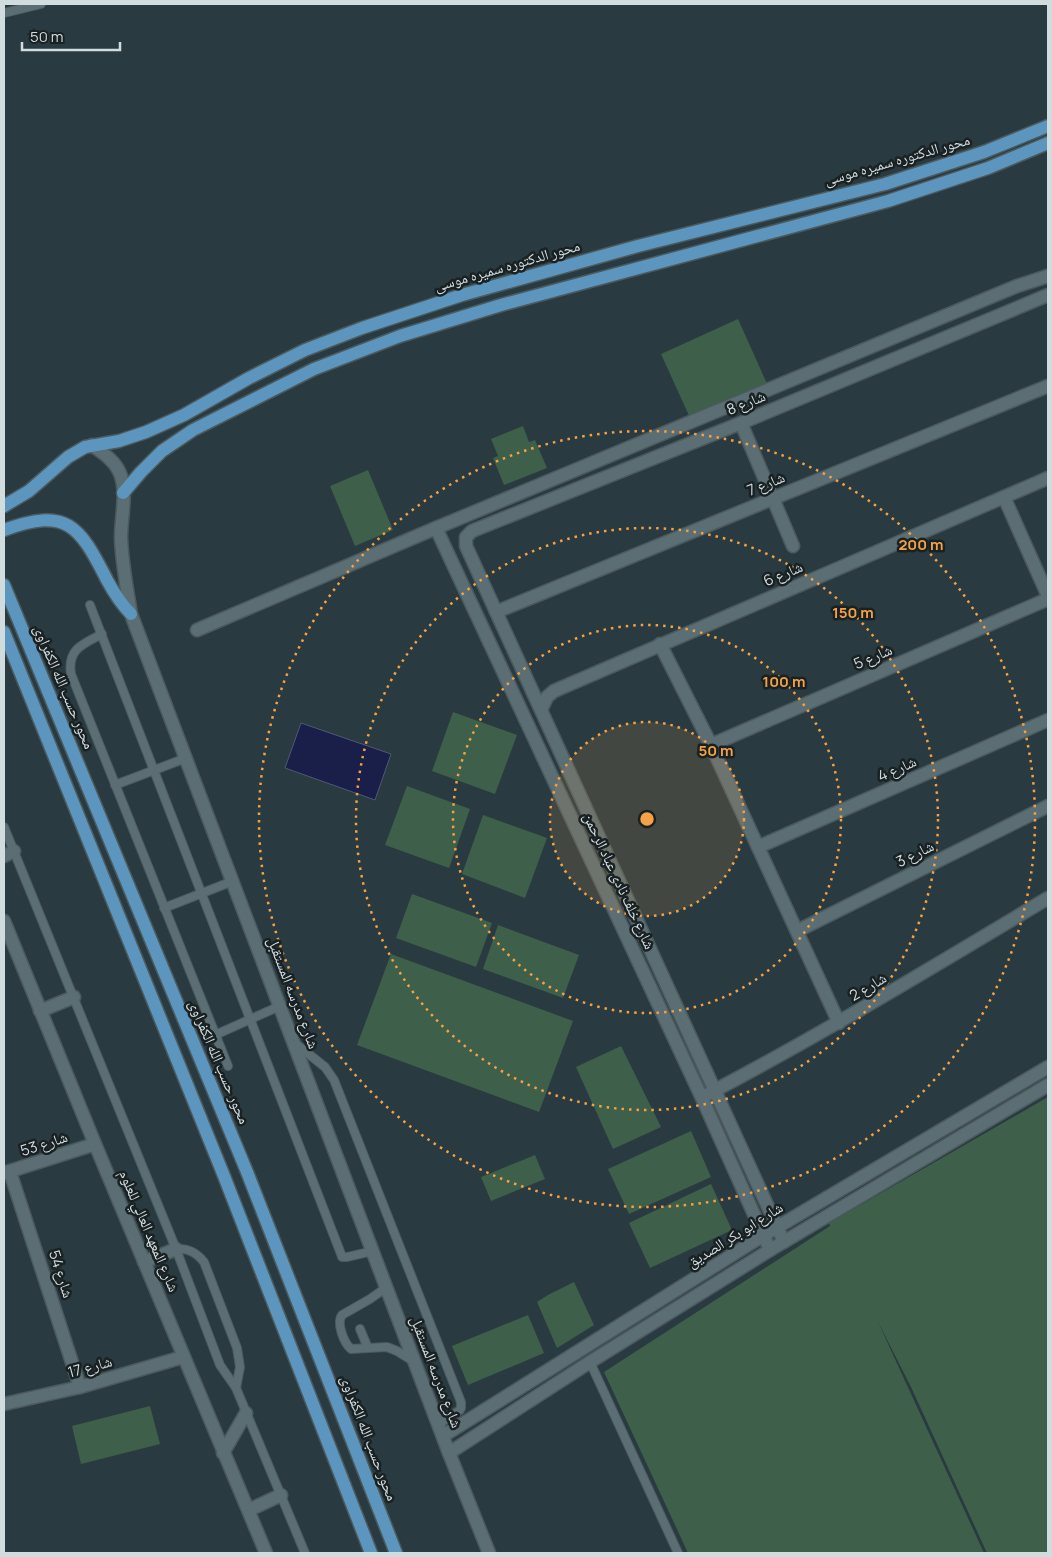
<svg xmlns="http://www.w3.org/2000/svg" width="1052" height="1557" font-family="Manrope,'Noto Naskh Arabic',sans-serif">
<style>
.green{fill:#3e5f49}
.water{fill:#191f48;stroke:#505875}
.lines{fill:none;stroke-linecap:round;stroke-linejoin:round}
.lane-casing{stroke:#4b5a5e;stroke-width:10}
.street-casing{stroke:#4b5a5e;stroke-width:15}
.secondary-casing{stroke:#4b5a5e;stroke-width:15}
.primary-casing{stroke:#4b5a5e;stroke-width:15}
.lane{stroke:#5b6e73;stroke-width:8}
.street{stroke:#5b6e73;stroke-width:12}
.secondary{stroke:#5b6e73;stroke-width:12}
.primary{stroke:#5c96bf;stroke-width:12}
.ring{fill:none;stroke:#f5a246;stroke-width:2.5;stroke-dasharray:2.5 5}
.labels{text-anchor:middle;stroke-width:5;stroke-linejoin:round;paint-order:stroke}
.street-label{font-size:15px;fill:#d1dcdf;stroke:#192123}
.centre{fill:#f5a246;stroke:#192123;stroke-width:2.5}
.ring-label{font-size:15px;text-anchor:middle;font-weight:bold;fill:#f5a246;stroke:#192123;stroke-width:5;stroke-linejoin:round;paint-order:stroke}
</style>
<rect width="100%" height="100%" fill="#293b40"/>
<g class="green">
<path d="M738,319L768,386L691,420L661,354Z"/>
<path d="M523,426L529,442L535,440L547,468L504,485L493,458L498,456L491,439Z"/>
<path d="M368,470L393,530L355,546L330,486Z"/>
<path d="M453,712L517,735L495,794L432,771Z"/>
<path d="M407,786L470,809L449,868L385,845Z"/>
<path d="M483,815L547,838L525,898L462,874Z"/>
<path d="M412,894L492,923L476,967L396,938Z"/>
<path d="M498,925L579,955L563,998L483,969Z"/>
<path d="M391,954L573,1021L539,1112L357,1045Z"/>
<path d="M621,1046L661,1127L613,1149L576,1067Z"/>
<path d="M1048,1097V1553H987L911,1387L878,1322L984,1553H688L604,1372L830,1226L829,1223Z"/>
<path d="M691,1131L711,1177L629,1214L608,1169Z"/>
<path d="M535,1155L545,1179L491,1201L481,1177Z"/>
<path d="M711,1184L732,1230L650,1268L629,1223Z"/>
<path d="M574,1282L594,1325L557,1348L537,1302L548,1295Z"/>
<path d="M528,1315L544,1353L468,1385L452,1346Z"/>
<path d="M150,1406L160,1444L81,1464L72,1426Z"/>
</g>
<path class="water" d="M301,723L391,754L375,800L285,768Z"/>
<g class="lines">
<defs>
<g id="lane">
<path d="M4,13L41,4"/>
<path d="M90,605L341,1254L342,1257H347L373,1251"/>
<path d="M102,634C83,644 67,649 71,674L228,1066"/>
<path d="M115,785L186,758"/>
<path d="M4,827L176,1249L220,1365L236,1388L305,1553"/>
<path d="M164,908L233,881"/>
<path d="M215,1035L280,1006"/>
<path d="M296,1044L325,1067L334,1080L461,1402V1408L460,1410L439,1424"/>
<path d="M176,1249C188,1248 196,1252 204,1262L237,1348L240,1367L236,1388"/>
<path d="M387,1287L370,1299L342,1315C336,1323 344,1343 351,1349L387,1347L397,1351L413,1361"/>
<path d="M360,1329L368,1348"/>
<path d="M590,1362L678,1553"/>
</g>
<g id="street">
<path d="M741,423L793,546"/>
<path d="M1004,497L1048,596"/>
<path d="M436,528L702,1098L770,1250"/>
<path d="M496,612L1048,386"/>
<path d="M197,630L436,528L1017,286L1048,276"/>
<path d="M660,644L711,745L839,1023"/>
<path d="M541,710L547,697L554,691L1048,478"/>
<path d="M711,745L1048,599"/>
<path d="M758,847L1048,720"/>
<path d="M797,931L1048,806"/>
<path d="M708,1094C824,1033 936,965 1048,898"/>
<path d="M10,1172L80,1387"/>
<path d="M4,1173L95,1144"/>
<path d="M784,1242L466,546V537L472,531L741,423L1048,295"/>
<path d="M4,1404L80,1387L183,1357"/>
<path d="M443,1436L764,1235L1048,1067"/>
<path d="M449,1453L590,1362L770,1250L1048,1085"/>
</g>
<g id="secondary">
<path d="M92,445C104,454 116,461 121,476C127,495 121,518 121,538C122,564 127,589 131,614L449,1453L489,1553"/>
<path d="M4,856L14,851"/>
<path d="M4,921L95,1144L266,1553"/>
<path d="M40,1011L74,997"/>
<path d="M144,1262L176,1249"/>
<path d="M223,1453L246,1413"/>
<path d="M249,1510L281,1495"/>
</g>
<g id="primary">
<path d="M123,493L141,472L162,451L193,430L314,369L400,336L501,305L888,201L988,168L1048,143"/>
<path d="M4,506L29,491L68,457L85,447L119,441L146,432L184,415L249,378L305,350L362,328L462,295L638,246L885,184L984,152L1048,126"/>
<path d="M4,530C67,507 79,525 107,580C114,593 121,604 131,614"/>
<path d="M4,585L247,1172L396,1553"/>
<path d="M4,632L224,1176L371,1553"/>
</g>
</defs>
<use href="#lane" class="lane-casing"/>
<use href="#street" class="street-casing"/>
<use href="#secondary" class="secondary-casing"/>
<use href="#primary" class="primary-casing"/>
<use href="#lane" class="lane"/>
<use href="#street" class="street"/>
<use href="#secondary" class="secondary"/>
<use href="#primary" class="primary"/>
</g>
<circle cx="647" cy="819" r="97" fill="#f5a246" fill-opacity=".12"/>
<g class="ring">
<circle cx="647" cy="819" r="97"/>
<circle cx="647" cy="819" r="194"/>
<circle cx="647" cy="819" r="291"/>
<circle cx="647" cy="819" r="388"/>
</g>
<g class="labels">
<g class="street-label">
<text transform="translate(897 160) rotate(-16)" y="5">محور الدكتوره سميره موسى</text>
<text transform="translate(507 266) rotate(-16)" y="5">محور الدكتوره سميره موسى</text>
<text transform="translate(746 403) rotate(-22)" y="5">شارع 8</text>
<text transform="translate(766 484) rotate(-22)" y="5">شارع 7</text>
<text transform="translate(783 574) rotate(-23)" y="5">شارع 6</text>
<text transform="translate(873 657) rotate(-23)" y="5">شارع 5</text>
<text transform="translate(64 687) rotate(67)" y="5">محور حسب الله الكفراوى</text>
<text transform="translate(897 769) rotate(-24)" y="5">شارع 4</text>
<text transform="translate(915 854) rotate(-27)" y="5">شارع 3</text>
<text transform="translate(619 881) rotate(65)" y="5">شارع خلف نادى عباد الرحمن</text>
<text transform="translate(868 987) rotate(-31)" y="5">شارع 2</text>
<text transform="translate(293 993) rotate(69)" y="5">شارع مدرسه المستقبل</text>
<text transform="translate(219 1062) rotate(67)" y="5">محور حسب الله الكفراوى</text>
<text transform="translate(44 1144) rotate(-18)" y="5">شارع 53</text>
<text transform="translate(149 1231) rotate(67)" y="5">شارع المعهد العالي للعلوم</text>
<text transform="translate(735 1235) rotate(-32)" y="5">شارع ابو بكر الصديق</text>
<text transform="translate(61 1274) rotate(72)" y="5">شارع 54</text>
<text transform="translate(90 1367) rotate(-15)" y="5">شارع 17</text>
<text transform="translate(436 1372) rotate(69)" y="5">شارع مدرسه المستقبل</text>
<text transform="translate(369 1438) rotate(69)" y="5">محور حسب الله الكفراوى</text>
</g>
</g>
<circle cx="647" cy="819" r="8" class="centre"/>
<g class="ring-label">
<text x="921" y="550">200 m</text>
<text x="853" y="618">150 m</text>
<text x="784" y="687">100 m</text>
<text x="716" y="756">50 m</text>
</g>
<rect width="1052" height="1557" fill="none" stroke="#d1dcdf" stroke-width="10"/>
<path d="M22 42v8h98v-8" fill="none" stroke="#d1dcdf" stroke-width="2.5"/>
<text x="30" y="42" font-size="15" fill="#d1dcdf" stroke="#192123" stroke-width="4" paint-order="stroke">50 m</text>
</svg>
